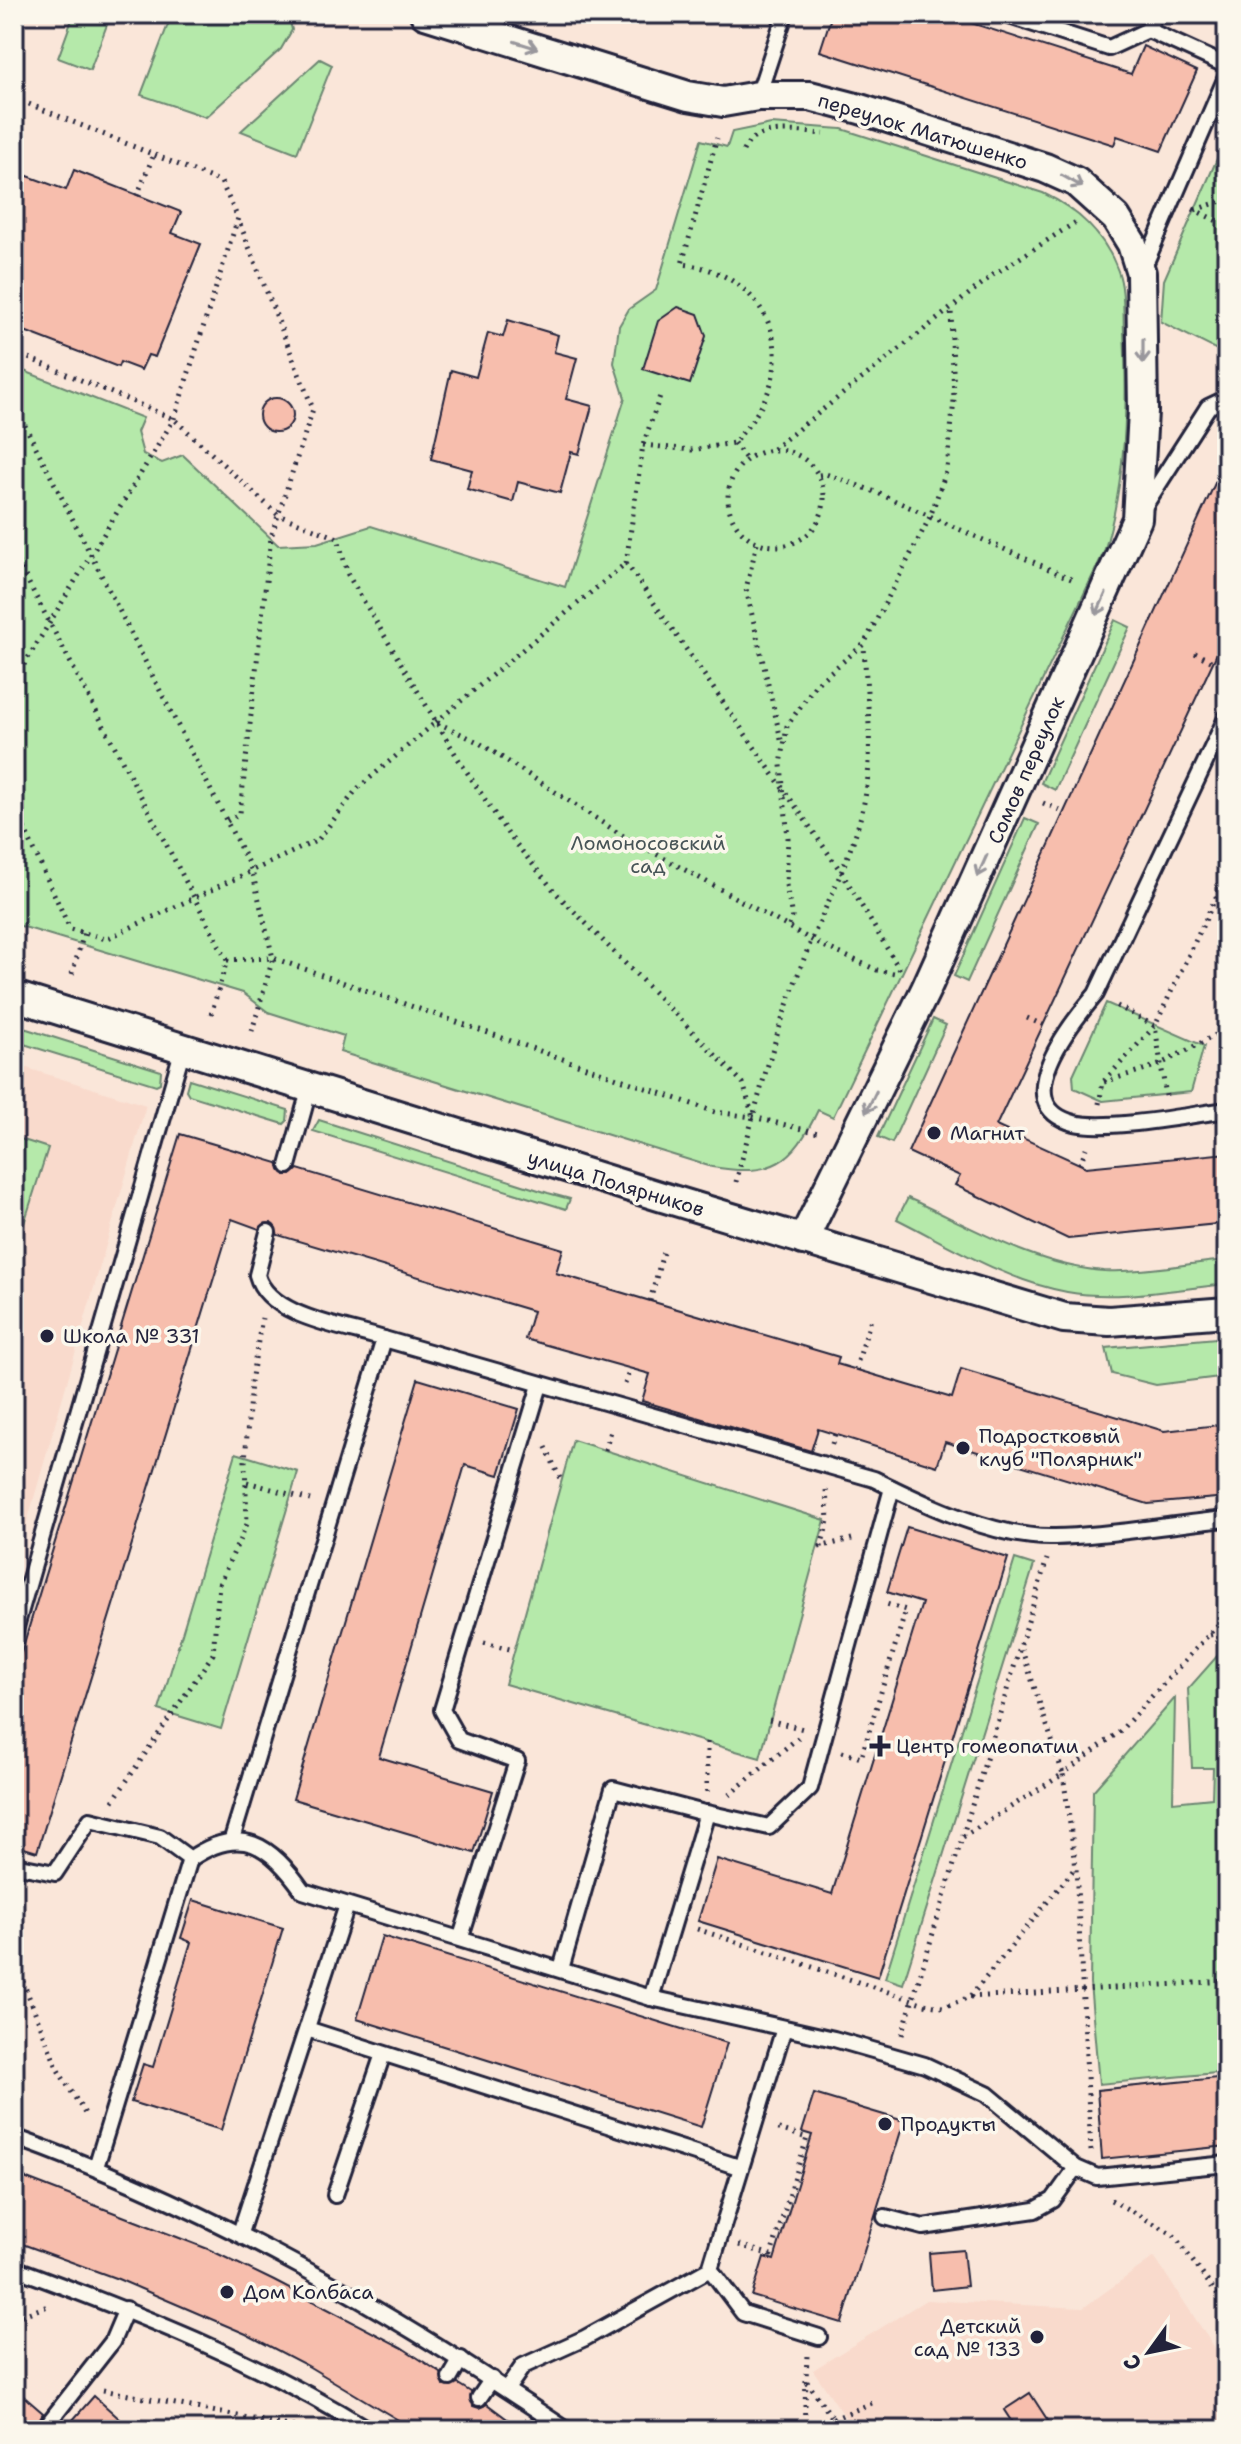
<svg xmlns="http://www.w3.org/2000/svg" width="1241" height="2444" font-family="'Shantell Sans',sans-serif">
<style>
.built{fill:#f9dacc}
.green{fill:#b5e9aa;stroke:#6c8672;stroke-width:2}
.building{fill:#f7bead;stroke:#22223b;stroke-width:2}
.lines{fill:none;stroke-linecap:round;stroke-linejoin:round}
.lane-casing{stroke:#22223b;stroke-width:20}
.street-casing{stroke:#22223b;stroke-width:34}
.path{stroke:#22223b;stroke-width:5;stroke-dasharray:2 6;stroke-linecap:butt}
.lane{stroke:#fbf7ec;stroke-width:14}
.street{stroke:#fbf7ec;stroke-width:28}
.oneway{stroke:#99979c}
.poi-dot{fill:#22223b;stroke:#fbf7ec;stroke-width:3}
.labels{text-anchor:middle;stroke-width:7;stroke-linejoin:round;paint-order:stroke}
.street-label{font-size:20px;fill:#22223b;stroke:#fbf7ec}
.park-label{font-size:20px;fill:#475457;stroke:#fbf7ec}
.poi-label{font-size:20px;fill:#22223b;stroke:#fbf7ec;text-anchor:start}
</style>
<rect width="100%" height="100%" fill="#fae6d9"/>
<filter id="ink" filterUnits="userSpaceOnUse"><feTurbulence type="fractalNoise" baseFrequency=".0125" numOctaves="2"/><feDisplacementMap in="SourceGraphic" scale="16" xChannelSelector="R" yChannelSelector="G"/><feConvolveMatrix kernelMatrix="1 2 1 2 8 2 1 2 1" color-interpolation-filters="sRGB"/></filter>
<g filter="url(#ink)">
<g class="built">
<path d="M14,1064L146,1105L14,1568Z"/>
<path d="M1154,2257L1227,2366V2430H854L813,2370L926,2300L1083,2308Z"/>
</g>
<g class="green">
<path d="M74,14H111L90,70L58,58Z"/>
<path d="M172,14H284L289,17L292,30L281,49L206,117L141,95Z"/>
<path d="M320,59L332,65L297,153L241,131Z"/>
<path d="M771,124L842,129L1043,193C1077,209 1105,235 1118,271C1125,290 1123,313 1124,332C1128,407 1126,480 1104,552L833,1117L818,1110C793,1164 772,1177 712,1167L340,1052L344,1036L268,1012L243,993L14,924V367L143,418L137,432L143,454L162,463L183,455L278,545L317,543L371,526L565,587L625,398L614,363L619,326L629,309L656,290L701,140L727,147L732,132Z"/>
<path d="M1227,136V355L1161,322L1164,280Z"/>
<path d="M1115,620L1130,627L1055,790L1041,783Z"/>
<path d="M1025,818L1039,824L967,982L954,976Z"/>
<path d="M1106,1003L1204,1046L1191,1092L1103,1101L1074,1088L1073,1075Z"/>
<path d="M933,1019L946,1025L892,1143L878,1137Z"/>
<path d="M14,1025L161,1071L160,1083L156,1085L14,1041Z"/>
<path d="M189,1079L288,1110L287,1121L284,1124L189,1095L186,1090Z"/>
<path d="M319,1120L548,1193L570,1199L566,1209L313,1131Z"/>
<path d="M14,1137L48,1148L14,1255Z"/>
<path d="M908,1198C970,1226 1035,1266 1104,1271C1144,1273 1188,1263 1227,1260V1284C1175,1289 1118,1301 1067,1292C1007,1281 951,1246 897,1219Z"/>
<path d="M1227,1337V1376L1156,1385L1112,1374L1106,1348Z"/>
<path d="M573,1440L825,1520L760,1758L505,1684Z"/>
<path d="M236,1453L298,1472L221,1729L159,1710Z"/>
<path d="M1015,1559L1034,1565L903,1984L885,1978Z"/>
<path d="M1227,1645V2072L1099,2084L1090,1983L1093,1791L1175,1698L1173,1802L1212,1798L1213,1768H1192L1188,1689Z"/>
</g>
<g class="building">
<path d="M832,14H943L1131,74L1143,46L1197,71L1161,151L1117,136L1114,145L820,51Z"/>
<path d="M74,170L181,212L172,233L201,244L155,357L148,355L141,370L120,362L118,367L14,327V171L66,190Z"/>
<path d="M678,307L698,314L706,336L690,384L643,369L658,321Z"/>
<path d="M508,320L558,335L554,352L577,358L566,399L592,406L579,454L571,452L560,493L518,482L513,502L467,489L472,470L431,459L451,370L476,377L488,333L503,337Z"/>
<circle cx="276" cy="415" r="17"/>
<path d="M1227,457V632L996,1126L1086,1167L1227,1153V1223L1068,1239L955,1185L960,1176L908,1152Z"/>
<path d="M180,1134L278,1163L285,1175H291L298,1169L563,1249L556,1273L839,1357L837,1364L952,1398L961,1369L1164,1431L1227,1424V1497L1148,1504L945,1442L937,1466L818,1429L811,1451L642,1401L650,1374L525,1339L533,1311L278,1235L271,1223L259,1229L232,1219L37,1852L14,1845V1676Z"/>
<path d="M418,1379L519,1409L499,1475L465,1465L379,1757L493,1791L474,1853L293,1799Z"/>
<path d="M907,1527L1008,1558L878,1977L698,1921L717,1859L832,1894L922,1603L887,1592Z"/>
<path d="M193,1900L283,1928L221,2130L131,2102L143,2064L153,2067L191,1942L181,1938Z"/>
<path d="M382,1936L727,2043L701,2127L357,2019Z"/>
<path d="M1227,2077V2146L1102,2159L1097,2090Z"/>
<path d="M814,2094L904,2121L842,2323L752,2296L764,2257L774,2260L812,2135L802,2132Z"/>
<path d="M14,2174L208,2249L274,2281L401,2347L441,2373L444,2386L458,2384L471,2392L473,2406L479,2408L487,2404L522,2430H415L308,2366L246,2334L118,2279L14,2241Z"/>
<path d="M963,2250L967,2286L932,2290L929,2253Z"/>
<path d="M14,2388L43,2413L33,2430H14Z"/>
<path d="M1030,2393L1054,2430H1017L1004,2410Z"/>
<path d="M94,2396L132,2430H64Z"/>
</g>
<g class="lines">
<defs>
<g id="lane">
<path d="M1003,14L1109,48L1148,30L1154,14"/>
<path d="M1148,30L1227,66"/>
<path d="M758,96L785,14"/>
<path d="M1143,269L1227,75"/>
<path d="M1142,510L1208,407L1227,398"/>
<path d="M1227,716L1096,994C1072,1022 1005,1105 1074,1123C1110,1131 1188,1115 1227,1110"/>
<path d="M288,1166L310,1087"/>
<path d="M384,1339L874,1479C924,1504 997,1539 1055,1537C1112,1536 1170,1524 1227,1519"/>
<path d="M14,1634L183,1048"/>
<path d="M232,1839L384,1339C346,1327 268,1317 257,1275L268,1232"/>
<path d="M14,1865L55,1873L90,1820L160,1837L190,1859C241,1824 270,1844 303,1891L651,1998L834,2039L925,2065L987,2094L1076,2168L1097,2177L1227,2164"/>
<path d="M461,1937L517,1761L459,1740L442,1710L540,1385"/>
<path d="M561,1969L613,1789L708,1814"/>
<path d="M651,1998L707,1813L769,1827L810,1788L892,1488"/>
<path d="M307,2029L739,2167"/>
<path d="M14,2137C214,2209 392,2312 567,2430"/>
<path d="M96,2167L190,1859"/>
<path d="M335,2195L383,2054"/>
<path d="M885,2217L923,2227L1035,2210L1053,2200L1076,2168"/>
<path d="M240,2233L347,1905"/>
<path d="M14,2268C137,2313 258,2361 369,2430"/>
<path d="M710,2269L743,2313L819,2337"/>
<path d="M450,2378L461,2359"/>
<path d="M507,2389L523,2366L585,2338L710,2269L784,2028"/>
<path d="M479,2398L492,2379"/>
<path d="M43,2430L112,2342L126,2309"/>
</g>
<g id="street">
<path d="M425,14L688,96L723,102L758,96H810L860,109L1045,168L1076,182L1116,218L1132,244L1141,273L1143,411L1137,519L926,989L803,1240"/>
<path d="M14,996L659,1196L1064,1318L1109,1321L1227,1312"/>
</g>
</defs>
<use href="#lane" class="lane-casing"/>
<use href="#street" class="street-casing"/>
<g class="path">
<path d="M14,98L221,182L238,218L174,419L14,681"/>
<path d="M743,151C756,123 798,132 824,134"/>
<path d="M137,196L154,154"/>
<path d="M1193,209L1227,226"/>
<path d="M1195,210L1227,199"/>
<path d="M14,352L174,419L278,515L338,538L348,575L459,760L508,834L556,893L743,1083L753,1117"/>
<path d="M14,404L252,871L273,958L252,1031"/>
<path d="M734,443L746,459"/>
<path d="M643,445L691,450L734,443C743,432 753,420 760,408C800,341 756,271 682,264L717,138"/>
<path d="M773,449L993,275L1076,222"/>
<circle cx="776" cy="498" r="48"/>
<path d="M819,475L826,474L873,491L1076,581"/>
<path d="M757,543L746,589L782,744"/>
<path d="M14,555L227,960L210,1018"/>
<path d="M626,563L643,445L660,396"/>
<path d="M1195,653L1213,662H1227"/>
<path d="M436,722L626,563L842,873L900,970"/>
<path d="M1043,803L1064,812"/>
<path d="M14,806L70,929L106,939L318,840L357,789L436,722L478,742L620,834L819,944L877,970L899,974"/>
<path d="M227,821L240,813L271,537L313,409L238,219"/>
<path d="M789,926L792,917L786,885L788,838L781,765L787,726L816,684L864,644L930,517L947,469L954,400L951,309"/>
<path d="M227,960L273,958L715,1112L753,1117L818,1133"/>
<path d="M72,974L84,933"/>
<path d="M1117,1006L1155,1026L1166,1096"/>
<path d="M1027,1018L1045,1026"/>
<path d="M1104,1082L1159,1065L1227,1029"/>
<path d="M1099,1104L1103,1082L1155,1026L1227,874"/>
<path d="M1080,1164L1086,1148"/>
<path d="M736,1182C757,1100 779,1018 812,939C833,889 860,839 867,785C873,739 866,691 864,645"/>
<path d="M650,1301L664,1249"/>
<path d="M858,1361L871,1319"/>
<path d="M625,1384L630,1369"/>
<path d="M832,1444L836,1430"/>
<path d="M546,1447L561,1481"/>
<path d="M605,1450L612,1428"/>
<path d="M247,1482L310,1500"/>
<path d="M819,1547L856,1538"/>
<path d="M821,1547L828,1521L826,1489"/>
<path d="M1210,1635L1227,1631"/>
<path d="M484,1643L514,1650"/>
<path d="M769,1720L803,1729"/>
<path d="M842,1752L861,1758L906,1610L883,1603"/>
<path d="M707,1792V1742"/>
<path d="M729,1795L799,1737"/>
<path d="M113,1801L213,1654L219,1584L247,1524L245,1461L251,1382L262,1318"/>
<path d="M963,1837L1063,1774L1022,1650"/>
<path d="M697,1929L928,2005L943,2007L970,1997L1075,1868"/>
<path d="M14,1959L58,2070L87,2117"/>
<path d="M970,1997L1227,1981"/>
<path d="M902,2035L1047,1559"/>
<path d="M1091,2151L1076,1868L1063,1774L1119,1732L1227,1615"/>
<path d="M1111,2200L1173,2234L1227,2308"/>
<path d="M739,2245L771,2255L807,2138L776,2128"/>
<path d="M14,2318L48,2306"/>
<path d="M807,2382L841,2430"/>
<path d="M103,2390L310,2430"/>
<path d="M833,2419L872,2403"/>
<path d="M804,2430L807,2355"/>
</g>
<use href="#lane" class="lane"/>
<use href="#street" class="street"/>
</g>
<defs><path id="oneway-shaft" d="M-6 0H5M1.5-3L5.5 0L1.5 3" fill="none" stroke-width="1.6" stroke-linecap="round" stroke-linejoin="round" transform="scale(2)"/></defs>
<g class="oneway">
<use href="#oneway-shaft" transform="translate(526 45) rotate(17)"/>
<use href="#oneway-shaft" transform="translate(1072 181) rotate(29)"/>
<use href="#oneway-shaft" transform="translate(1143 351) rotate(90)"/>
<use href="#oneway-shaft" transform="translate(1101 604) rotate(114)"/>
<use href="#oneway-shaft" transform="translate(982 866) rotate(114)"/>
<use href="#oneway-shaft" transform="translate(871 1102) rotate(116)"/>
</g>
</g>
<g class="poi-dot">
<circle cx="934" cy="1133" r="8"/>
<circle cx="47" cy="1336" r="8"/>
<circle cx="963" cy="1448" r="8"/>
<path d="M876 1734h8v8h8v8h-8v8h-8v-8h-8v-8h8z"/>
<circle cx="885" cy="2124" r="8"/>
<circle cx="227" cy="2292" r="8"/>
<circle cx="1037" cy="2337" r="8"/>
</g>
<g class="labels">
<g class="street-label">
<text transform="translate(923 131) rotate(17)" y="7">переулок Матюшенко</text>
<text transform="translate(1026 770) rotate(-66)" y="7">Сомов переулок</text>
<text transform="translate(616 1183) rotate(17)" y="7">улица Полярников</text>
</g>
<g class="park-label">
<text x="648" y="850">Ломоносовский<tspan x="648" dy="23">сад</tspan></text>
</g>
<g class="poi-label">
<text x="950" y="1140">Магнит</text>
<text x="63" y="1343">Школа № 331</text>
<text x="979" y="1443">Подростковый<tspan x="979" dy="23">клуб "Полярник"</tspan></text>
<text x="896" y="1753">Центр гомеопатии</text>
<text x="901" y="2131">Продукты</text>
<text x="243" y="2299">Дом Колбаса</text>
<text x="1021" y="2333" text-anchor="end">Детский<tspan x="1021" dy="23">сад № 133</tspan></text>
</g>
</g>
<rect width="1241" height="2444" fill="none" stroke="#fbf7ec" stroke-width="48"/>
<rect x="24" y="24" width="1193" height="2396" fill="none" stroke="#22223b" stroke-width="3" filter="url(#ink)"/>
<g transform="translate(1149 2352) rotate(237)" stroke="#fbf7ec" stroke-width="6" paint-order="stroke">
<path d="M0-6L14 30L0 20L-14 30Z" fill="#22223b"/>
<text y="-12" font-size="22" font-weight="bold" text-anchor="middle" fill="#22223b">С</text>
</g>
</svg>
